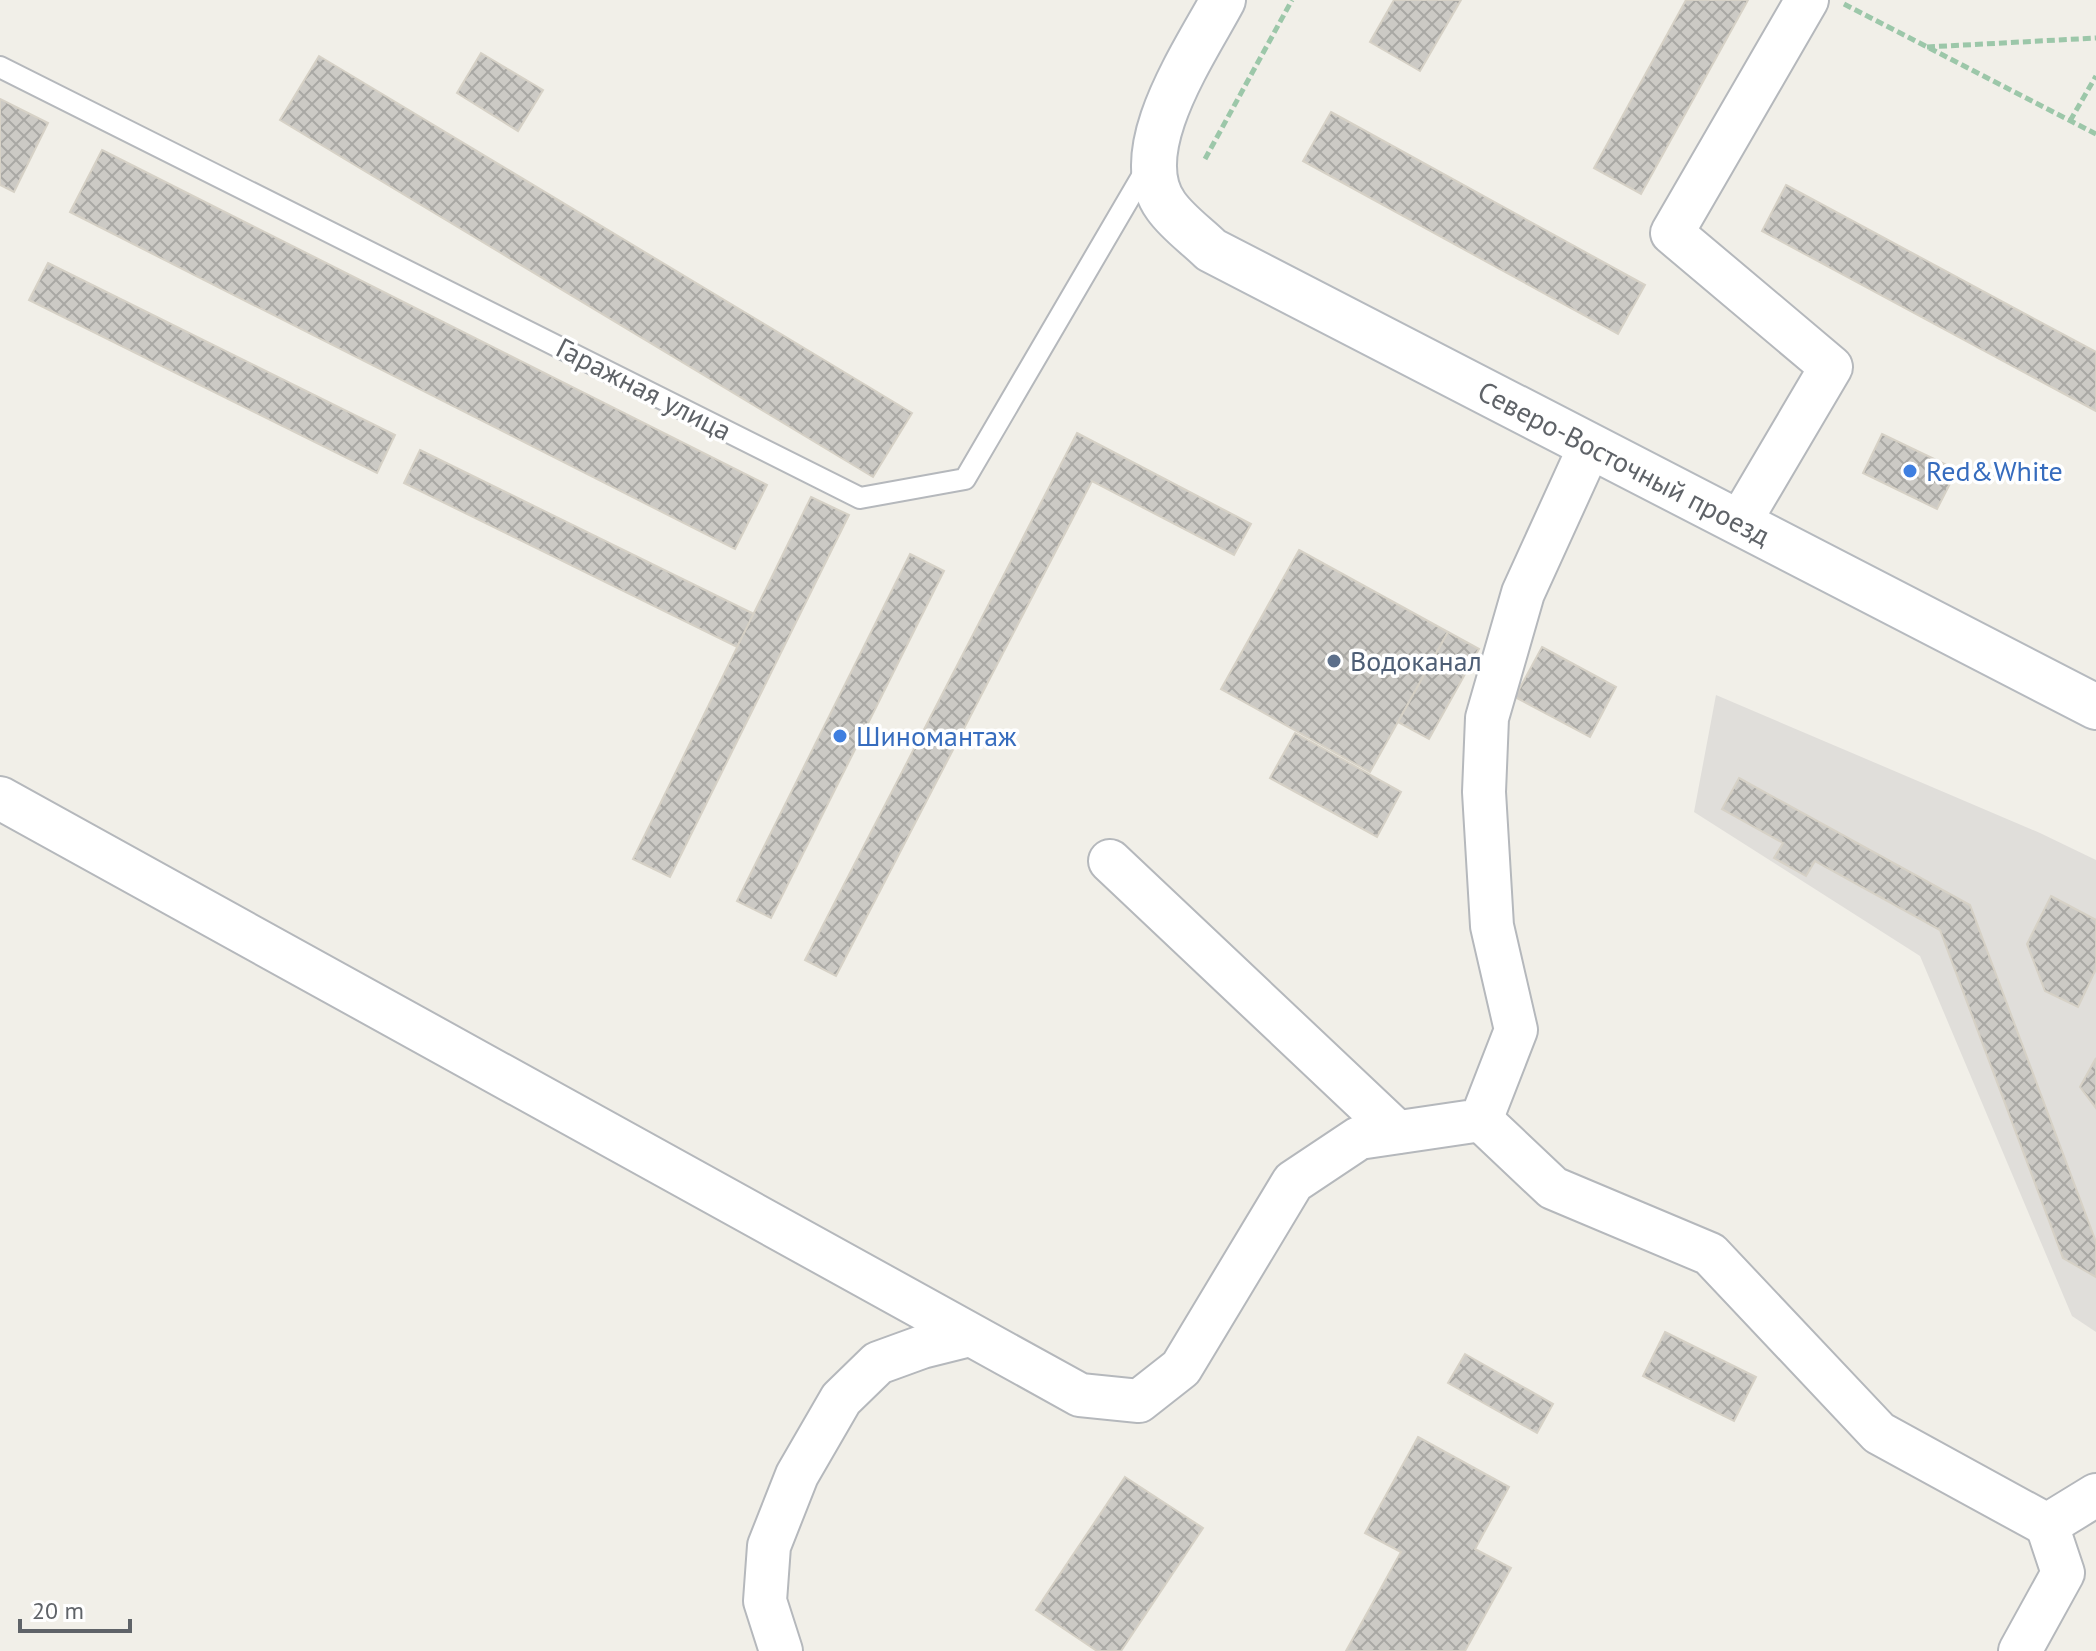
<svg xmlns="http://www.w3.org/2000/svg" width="2096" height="1651" font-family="'PT Sans',sans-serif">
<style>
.industrial{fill:#e0deda}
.building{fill:url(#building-cross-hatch);stroke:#d6d1c6;stroke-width:2}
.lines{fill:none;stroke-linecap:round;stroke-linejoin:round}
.lane-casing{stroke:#b5b8bc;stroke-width:24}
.street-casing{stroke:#b5b8bc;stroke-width:46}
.secondary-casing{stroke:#b6babf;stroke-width:48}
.path{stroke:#9cc7a9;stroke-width:5;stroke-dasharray:8 4;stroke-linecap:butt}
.lane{stroke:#fff;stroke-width:20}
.street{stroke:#fff;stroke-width:42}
.secondary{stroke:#fff;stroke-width:44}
.shop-dot{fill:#3f7fe0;stroke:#fff;stroke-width:3}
.service-dot{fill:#5c6f8a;stroke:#fff;stroke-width:3}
.labels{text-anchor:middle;stroke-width:7;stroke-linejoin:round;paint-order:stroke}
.street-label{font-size:28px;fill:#5f6368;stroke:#fff}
.shop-label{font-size:28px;fill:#366cbe;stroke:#fff;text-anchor:start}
.service-label{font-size:28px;fill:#4e5e75;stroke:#fff;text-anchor:start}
</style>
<defs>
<pattern id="building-cross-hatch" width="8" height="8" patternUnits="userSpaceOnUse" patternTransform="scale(2)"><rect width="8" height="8" fill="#cccac5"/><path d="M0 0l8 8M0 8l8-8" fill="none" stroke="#a9a8a4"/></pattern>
</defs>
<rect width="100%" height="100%" fill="#f1efe8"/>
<path class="industrial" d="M1716,695L2040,833L2096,860V1332L2072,1316L1920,956L1694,812Z"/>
<g class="building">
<path d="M1394,0H1461L1420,71L1370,42Z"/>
<path d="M1686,0H1748L1641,194L1594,168Z"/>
<path d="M481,53L543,90L518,131L457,93Z"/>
<path d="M319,56L912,413L873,477L280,120Z"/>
<path d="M0,99L48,123L14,192L0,185Z"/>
<path d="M1331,112L1645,285L1618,334L1303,161Z"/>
<path d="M102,150L767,485L735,549L70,212Z"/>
<path d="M1786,185L2096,352V411L1762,231Z"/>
<path d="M48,263L395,435L377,473L29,300Z"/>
<path d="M1077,433L1251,524L1234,555L1092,481L836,976L805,960Z"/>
<path d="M1882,434L1957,470L1937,509L1863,473Z"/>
<path d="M420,450L754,614L737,647L404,483Z"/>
<path d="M811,497L849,515L670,877L633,859Z"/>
<path d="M1299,550L1448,632L1370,772L1221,689Z"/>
<path d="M910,554L944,571L771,918L737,901Z"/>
<path d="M1448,632L1479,649L1429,739L1398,722Z"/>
<path d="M1542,647L1616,687L1590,737L1515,697Z"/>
<path d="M1295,733L1401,792L1377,837L1270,778Z"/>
<path d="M1739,778L1970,905L2096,1242V1277L2063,1258L1940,930L1815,861L1806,876L1774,858L1783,843L1722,809Z"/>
<path d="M2051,896L2096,920V969L2078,1007L2045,991L2027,944Z"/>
<path d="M2096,1058V1108L2080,1087Z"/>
<path d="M1665,1332L1756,1377L1734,1421L1643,1376Z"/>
<path d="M1465,1354L1553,1404L1537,1433L1448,1383Z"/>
<path d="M1418,1437L1509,1487L1475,1549L1511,1568L1465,1651H1346L1401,1552L1365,1533Z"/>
<path d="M1125,1477L1203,1528L1121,1651H1097L1036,1610Z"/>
</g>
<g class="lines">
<defs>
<path id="lane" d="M0,67L860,498L965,479L1148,166"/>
<g id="street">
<path d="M1739,523L1831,367L1672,233L1807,0"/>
<path d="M0,798L1080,1395L1139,1401L1181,1368L1293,1182L1359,1138L1481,1120L1516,1030L1492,926L1484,792L1487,718L1523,593L1590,446"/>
<path d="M1110,861L1397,1132"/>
<path d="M1481,1120L1553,1188L1710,1254L1879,1433L2047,1525L2096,1495"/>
<path d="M781,1651L765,1601L769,1546L797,1475L841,1399L878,1363L922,1347L970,1335"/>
<path d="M2020,1651L2063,1573L2047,1525"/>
</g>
<g id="secondary">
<path id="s1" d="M1223,0C1196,51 1126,151 1166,206C1178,223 1197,236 1211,250L2096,707"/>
</g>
</defs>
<use href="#lane" class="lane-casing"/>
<use href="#street" class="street-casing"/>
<use href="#secondary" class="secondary-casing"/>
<g class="path">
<path d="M1844,4L2096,134"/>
<path d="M1927,47L2096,38"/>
<path d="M2070,121L2096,76"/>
<path d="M1205,159L1292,0"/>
</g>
<use href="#lane" class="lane"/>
<use href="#street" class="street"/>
<use href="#secondary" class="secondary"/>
</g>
<g class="shop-dot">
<circle cx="1910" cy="471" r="8"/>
<circle cx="840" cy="736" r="8"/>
</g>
<circle class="service-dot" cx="1334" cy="661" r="8"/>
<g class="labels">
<g class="street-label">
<text transform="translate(644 389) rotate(27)" y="10">Гаражная улица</text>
<text dy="10" stroke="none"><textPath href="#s1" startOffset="752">Северо-Восточный проезд</textPath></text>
</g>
<g class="shop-label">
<text x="1926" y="481">Red&amp;White</text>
<text x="856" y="746">Шиномантаж</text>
</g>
<g class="service-label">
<text x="1350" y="671">Водоканал</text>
</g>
</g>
<path d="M20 1619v12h110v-12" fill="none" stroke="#5f6368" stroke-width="4"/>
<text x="32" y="1619" font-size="24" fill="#5f6368" stroke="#ffffff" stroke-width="6" paint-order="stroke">20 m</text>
</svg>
